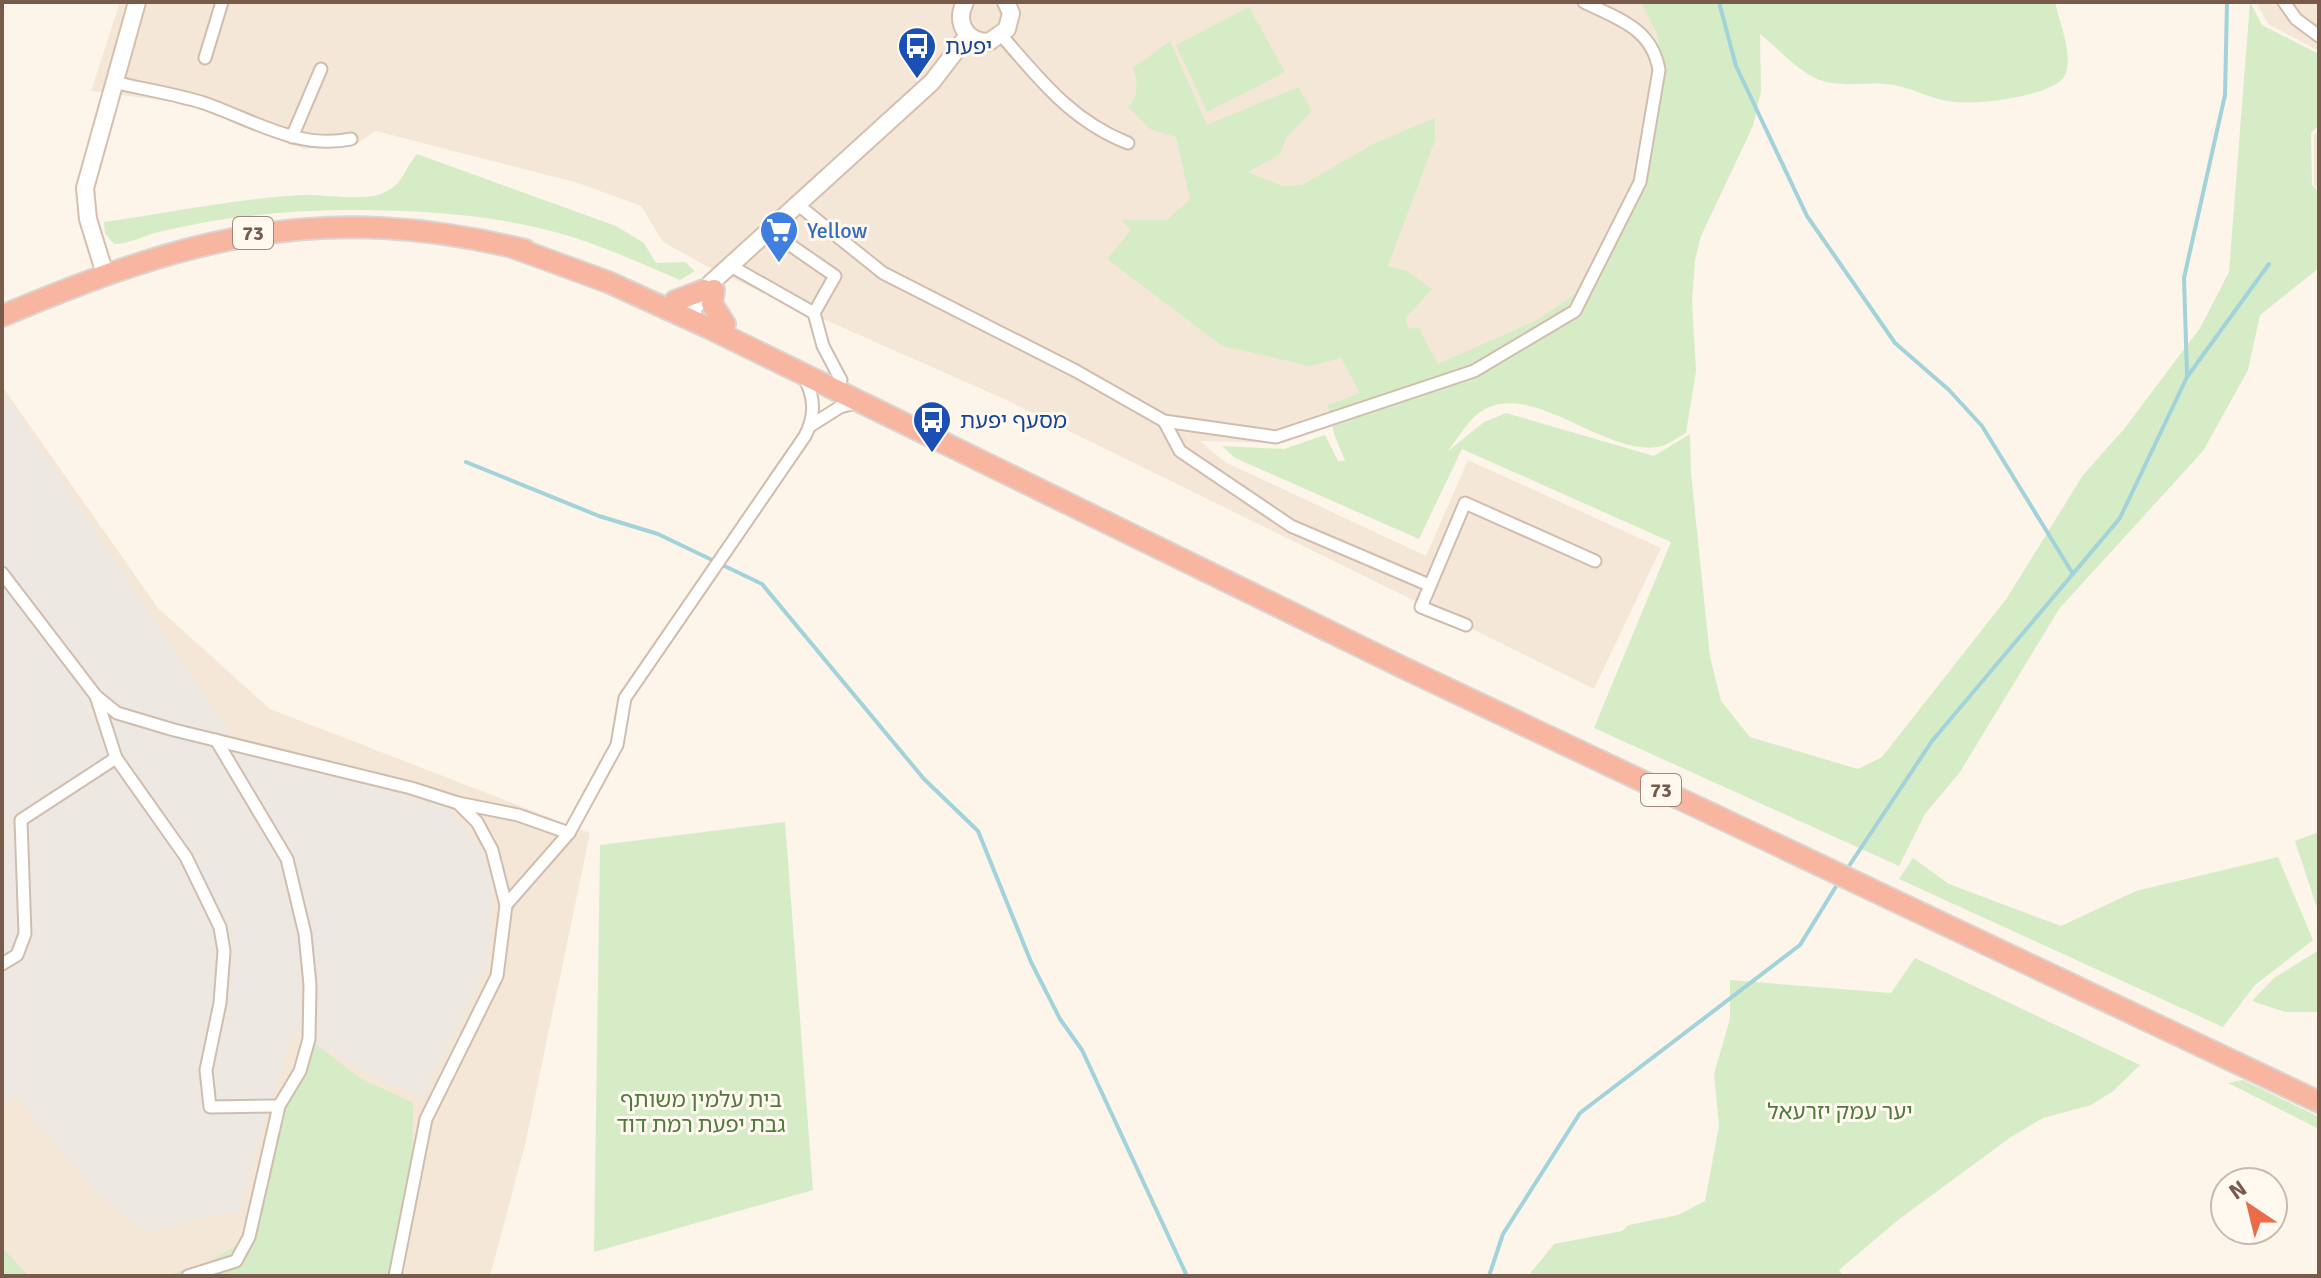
<svg xmlns="http://www.w3.org/2000/svg" width="2321" height="1278" font-family="Signika,'Noto Sans Hebrew',sans-serif">
<style>
.residential{fill:#f5e7d7}
.industrial{fill:#eee8e2}
.green{fill:#d6ecc6}
.lines{fill:none;stroke-linecap:round;stroke-linejoin:round}
.stream{stroke:#a2d2da;stroke-width:4}
.street-casing{stroke:#d0bdad;stroke-width:15}
.secondary-casing{stroke:#d6bfad;stroke-width:20}
.highway-casing{stroke:#dcd4d0;stroke-width:24}
.street{stroke:#fff;stroke-width:11}
.secondary{stroke:#fff;stroke-width:16}
.highway{stroke:#f8b59f;stroke-width:20}
.labels{text-anchor:middle;stroke-width:6;stroke-linejoin:round;paint-order:stroke}
.shield{fill:#fff9f0;stroke:#a18a7c;stroke-width:2}
.shield-label{font-size:20px;font-weight:bold;fill:#795b4b}
.transit-label{font-size:22px;fill:#164399;stroke:#fff9f0;text-anchor:start}
.shop-label{font-size:22px;fill:#366cbe;stroke:#fff9f0;text-anchor:start}
.park-label{font-size:22px;fill:#527940;stroke:#fff9f0}
</style>
<rect width="100%" height="100%" fill="#fdf5e9"/>
<g class="residential">
<path d="M120,2H1641L1673,56L1608,283L1380,410L1283,443L1200,441L1225,462L1426,556L1468,460L1661,548L1594,689L1002,398L717,272L663,242L641,206L578,183L376,131L353,146L304,149L182,103L91,91Z"/>
<path d="M2256,2H2319V51L2268,24Z"/>
<path d="M2319,130V190L2314,185V135Z"/>
<path d="M2,386L158,608L270,709L590,833L525,1145L490,1276H2Z"/>
</g>
<path class="industrial" d="M2,391L243,754L448,807L480,847L492,882L489,963L422,1097L366,1072L293,1031L239,1210L147,1232L99,1196L14,1094L2,1102Z"/>
<g class="green">
<path d="M1641,2H2055C2059,21 2074,56 2065,75C2056,96 1977,105 1955,102C1930,100 1909,85 1884,84C1862,82 1839,88 1817,79C1794,68 1779,49 1760,34L1761,91L1753,126L1701,236L1695,260L1692,302L1696,371L1686,433C1678,437 1666,446 1658,447C1601,456 1524,371 1474,417C1464,427 1456,441 1447,452L1484,422L1506,413L1654,456L1690,434L1691,473L1710,657L1721,701L1750,737L1858,769L1882,757L2007,598L2083,475L2124,429L2200,328L2229,272L2250,2L2262,25L2319,54V125L2311,133L2312,185L2319,192V268L2260,315L2248,370L2203,451L2059,609L1960,772L1925,814L1899,866L1594,728L1671,542L1462,449L1419,539L1235,458L1222,446L1284,449L1325,435L1338,461H1345L1334,434L1328,405L1360,393L1341,358L1310,366L1222,346L1107,259L1131,230L1121,220H1167L1190,199L1176,137L1150,129L1128,107C1139,96 1138,82 1133,68L1170,41L1207,125L1298,87L1312,111L1287,137L1279,155L1248,172L1282,186L1302,185L1375,143L1435,118V140L1388,266L1407,271L1432,289L1405,319L1409,329L1418,327L1438,364L1537,320L1581,290L1635,182L1660,52L1657,34Z"/>
<path d="M1249,7L1285,72L1207,112L1176,45Z"/>
<path d="M417,154L616,226L644,243L656,263L685,262L695,271L680,280C640,263 597,243 555,232C464,207 326,205 233,218C208,221 180,227 155,233C141,237 129,244 114,244L105,233L104,222C169,213 235,199 301,195C321,194 365,201 381,194C405,184 403,170 417,154Z"/>
<path d="M785,822L813,1190L594,1252L600,845Z"/>
<path d="M2319,832V914L2295,841Z"/>
<path d="M2278,857L2313,940L2255,985L2223,1027L1899,879L1913,858L1949,884L2061,926L2136,891Z"/>
<path d="M2319,950V1012H2285L2252,1001L2274,978Z"/>
<path d="M1915,958L2140,1065L2112,1092L2091,1105L2043,1118L2011,1137L1898,1220L1839,1270L1843,1276H1528L1554,1244L1622,1231L1629,1225L1678,1215L1705,1201L1719,1126L1714,1074L1730,1019V980L1891,993Z"/>
<path d="M313,1042L360,1078L413,1103L412,1205L401,1276H165L208,1262L237,1245L261,1194L290,1083Z"/>
<path d="M2243,1080L2319,1117V1129L2228,1083Z"/>
<path d="M2,1247L29,1276H2Z"/>
</g>
<g class="lines">
<g class="stream">
<path d="M1719,2L1736,66L1807,216L1895,343L1949,390L1982,426L2073,574"/>
<path d="M2187,375L2184,278L2225,95L2227,2"/>
<path d="M466,462L599,516L658,534L762,584L924,779L978,831L1031,962L1060,1019L1082,1050L1187,1276"/>
<path d="M1847,869L1932,741L2120,518L2187,377L2269,264"/>
<path d="M1489,1276L1503,1234L1580,1113L1800,945L1840,880"/>
</g>
<defs>
<g id="street">
<path d="M2284,2L2296,19L2319,36"/>
<path d="M1002,36C1040,80 1072,121 1128,143"/>
<path d="M205,58L222,2"/>
<path d="M113,82C143,89 175,94 204,103C253,120 298,150 351,139"/>
<path d="M292,137L321,69"/>
<path d="M797,204L883,273L1076,371L1164,421L1276,437L1474,371L1575,311L1640,182L1659,70C1652,28 1618,19 1584,2"/>
<path d="M767,229L835,276L814,313"/>
<path d="M729,265L814,313L823,346L841,380"/>
<path d="M1164,421L1180,451L1291,526L1429,585"/>
<path d="M810,426L840,407L859,402"/>
<path d="M2,573L96,696L117,713L174,730L411,788L458,803L477,822L492,850L506,905L497,976L426,1119L395,1276"/>
<path d="M1466,625L1421,607L1465,503L1595,561"/>
<path d="M96,696L116,758L186,857L220,927L224,951L220,1003L206,1070L210,1107L279,1106"/>
<path d="M458,803L518,815L569,833L506,905"/>
<path d="M569,833L617,745L625,698L805,436C816,415 815,396 803,376"/>
<path d="M2,964L17,955L25,934L21,820L116,758"/>
<path d="M188,1276L236,1261L249,1237L279,1106L300,1071L309,1039L310,985L305,934L287,859L216,740"/>
</g>
<g id="secondary">
<path d="M965,2C955,22 965,42 989,42L1007,29L1011,13L1006,2"/>
<path d="M105,274L88,219L85,188L137,2"/>
<path d="M693,321V309L711,283L932,82L968,35"/>
</g>
<g id="highway">
<path d="M515,248L608,282L709,328L1404,668L2319,1102"/>
<path d="M714,290L712,304L725,324"/>
<path d="M675,301L704,290"/>
<path d="M2,316C189,237 322,200 525,250"/>
</g>
</defs>
<use href="#street" class="street-casing"/>
<use href="#secondary" class="secondary-casing"/>
<use href="#highway" class="highway-casing"/>
<use href="#street" class="street"/>
<use href="#secondary" class="secondary"/>
<use href="#highway" class="highway"/>
</g>
<defs>
<symbol id="bus-pin" viewBox="-11 -11 22 30"><path d="M0 17L-7.5 6A9.5 9.5 0 1 1 7.5 6Z" fill="#1a4fb4" stroke="#fff9f0"/><path d="M-5-6H5V4H4V6H2V4H-2V6H-4V4H-5ZM-3.5-4V0h7V-4ZM-3.5 1.2v1.5H-2V1.2ZM2 1.2v1.5H3.5V1.2Z" fill="#fff"/></symbol>
<symbol id="supermarket-pin" viewBox="-11 -11 22 30"><path d="M0 17L-7.5 6A9.5 9.5 0 1 1 7.5 6Z" fill="#3f7fe0" stroke="#fff9f0"/><path d="M-6-5.5h2.5l.6 2H6L4.5 2H-2.5L-4.4-4H-6ZM-1.5 3.2a1.3 1.3 0 1 0 .1 0ZM3 3.2a1.3 1.3 0 1 0 .1 0Z" fill="#fff"/></symbol>
</defs>
<g fill-rule="evenodd">
<use href="#bus-pin" x="895" y="24" width="44" height="60"/>
<use href="#supermarket-pin" x="757" y="208" width="44" height="60"/>
<use href="#bus-pin" x="910" y="398" width="44" height="60"/>
</g>
<g class="labels">
<g class="shield">
<rect x="233" y="217" width="40" height="32" rx="6"/>
<rect x="1641" y="774" width="40" height="32" rx="6"/>
</g>
<g class="shield-label">
<text x="253" y="240">73</text>
<text x="1661" y="797">73</text>
</g>
<g class="transit-label">
<text x="945" y="54">יפעת</text>
<text x="960" y="428">מסעף יפעת</text>
</g>
<g class="shop-label">
<text x="807" y="238">Yellow</text>
</g>
<g class="park-label">
<text x="701" y="1107">בית עלמין משותף<tspan x="701" dy="25">גבת יפעת רמת דוד</tspan></text>
<text x="1840" y="1119">יער עמק יזרעאל</text>
</g>
</g>
<rect width="2321" height="1278" fill="none" stroke="#795b4b" stroke-width="8"/>
<g transform="translate(2249 1206) rotate(325)"><circle r="38" fill="#fff9f0" stroke="#c9baae" stroke-width="2"/>
<path d="M0-6L14 30L0 20L-14 30Z" fill="#ea6c4b"/>
<text y="-12" font-size="22" font-weight="bold" text-anchor="middle" fill="#795b4b">N</text>
</g>
</svg>
